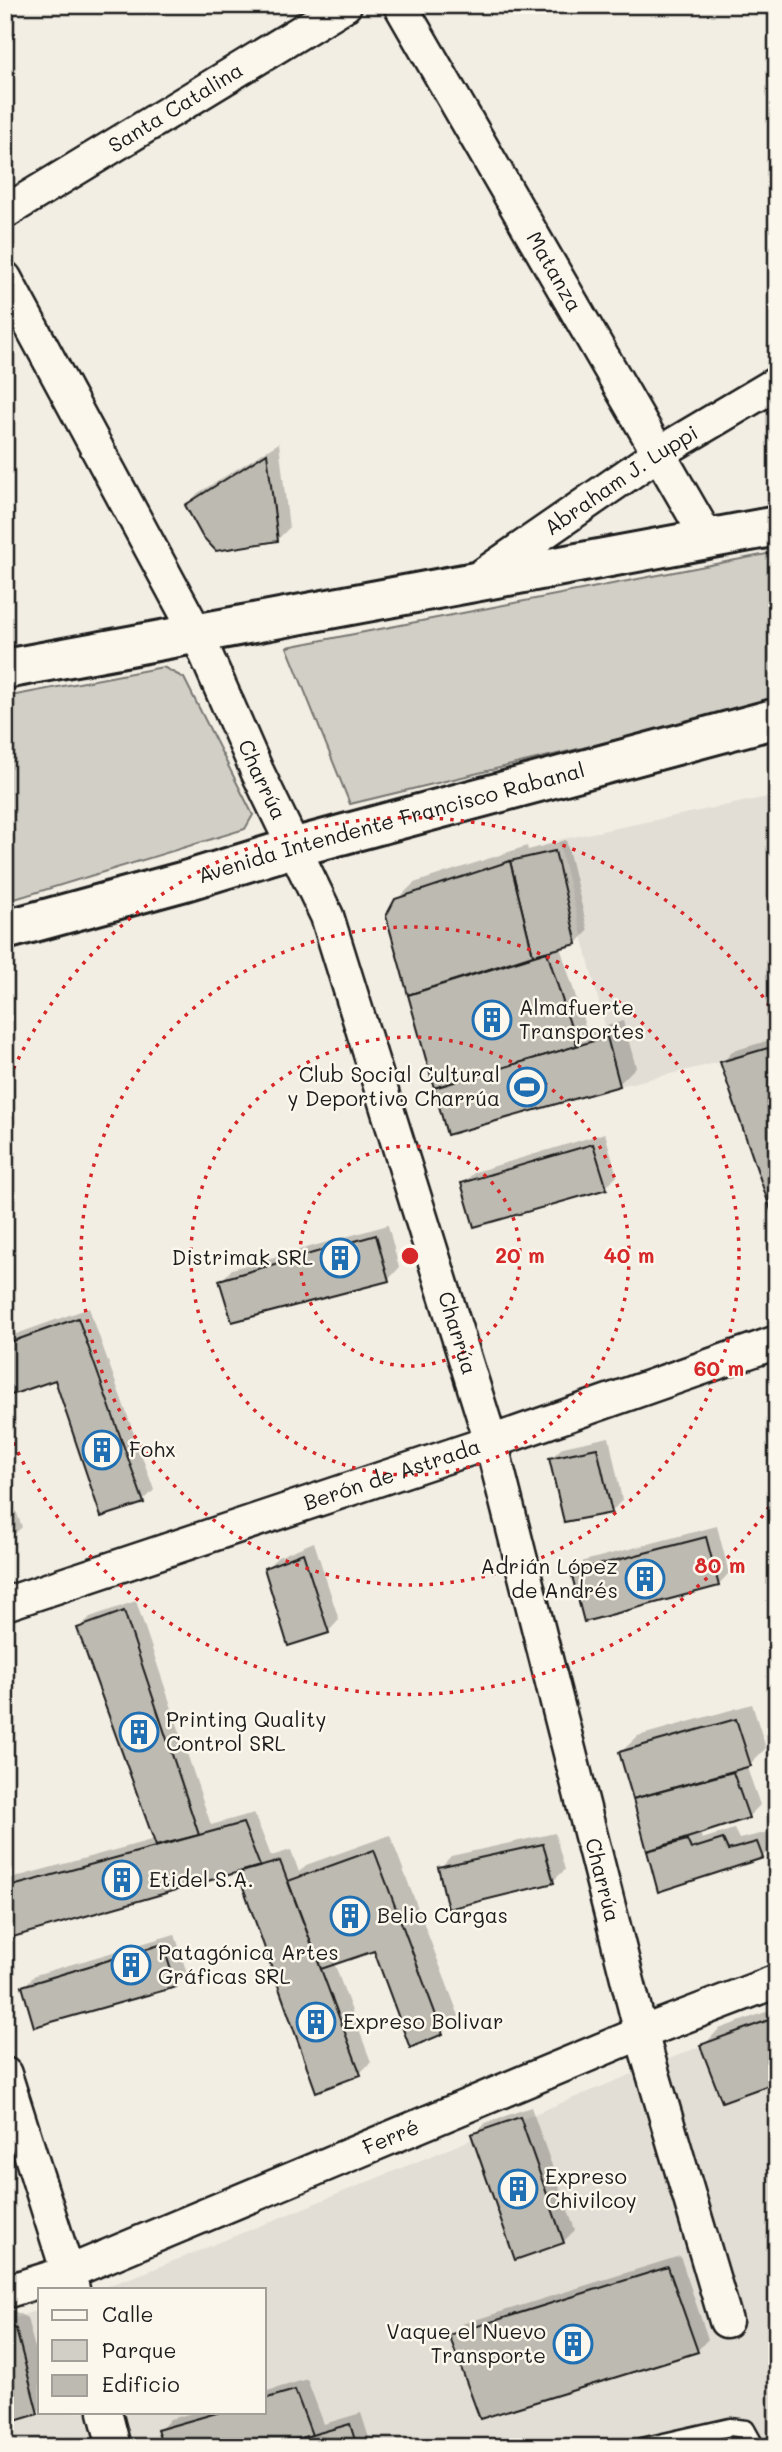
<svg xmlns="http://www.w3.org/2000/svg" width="782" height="2452" font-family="Mali,sans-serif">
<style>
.built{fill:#e2ded5}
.green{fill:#d2cfc6;stroke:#777671;stroke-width:2}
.shadow{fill:#0003}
.building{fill:#bdbab1;stroke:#1c1c1c;stroke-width:2}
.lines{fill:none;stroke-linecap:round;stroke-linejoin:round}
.service-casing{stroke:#1c1c1c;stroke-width:21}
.minor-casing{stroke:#1c1c1c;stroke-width:37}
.secondary-casing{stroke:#1c1c1c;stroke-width:44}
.service{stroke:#fbf7ec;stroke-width:16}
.minor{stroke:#fbf7ec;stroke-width:32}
.secondary{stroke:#fbf7ec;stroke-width:38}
.ring{fill:none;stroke:#d62828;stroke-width:3.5;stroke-dasharray:3.5 7}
.labels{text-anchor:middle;stroke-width:5;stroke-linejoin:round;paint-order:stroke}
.street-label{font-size:21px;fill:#1c1c1c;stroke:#fbf7ec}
.poi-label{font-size:21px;fill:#1c1c1c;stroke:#fbf7ec;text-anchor:start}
.centre{fill:#d62828;stroke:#fbf7ec;stroke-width:3.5}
.ring-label{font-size:21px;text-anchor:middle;font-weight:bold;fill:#d62828;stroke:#fbf7ec;stroke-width:5;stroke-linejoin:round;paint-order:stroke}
</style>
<rect width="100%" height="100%" fill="#f2eee4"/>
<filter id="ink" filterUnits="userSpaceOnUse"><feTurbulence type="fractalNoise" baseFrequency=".0143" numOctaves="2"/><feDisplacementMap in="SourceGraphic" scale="14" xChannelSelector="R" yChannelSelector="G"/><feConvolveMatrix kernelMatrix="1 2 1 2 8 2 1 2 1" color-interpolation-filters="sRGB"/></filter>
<g filter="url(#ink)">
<g class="built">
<path d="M777,795V1228L720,1062L620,1086L558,840Z"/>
<path d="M777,2015V2447H5V2322L40,2309V2412H264V2289H98L144,2273Z"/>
</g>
<g class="green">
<path d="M777,552V701L350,804L287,647Z"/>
<path d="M163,667L184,678L253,815L245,829L5,902V697Z"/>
</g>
<g class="shadow">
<path d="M279,443L289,528L277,540L187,505L198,493Z"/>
<path d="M566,840L588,931L577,943L560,947L587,1032L623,1021L636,1067L619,1084L449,1133L388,916L397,900L414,883L527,846L528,850Z"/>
<path d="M777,1038V1222L722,1063L733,1051Z"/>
<path d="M605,1133L617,1176L606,1187L463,1183L475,1172Z"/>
<path d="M388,1225L399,1268L388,1280L221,1281L232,1269Z"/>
<path d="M89,1308L154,1490L143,1501L56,1377L5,1396V1338Z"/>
<path d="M609,1437L622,1500L611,1512L551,1458L563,1447Z"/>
<path d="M5,1481L22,1527L5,1543Z"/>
<path d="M717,1526L729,1573L718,1585L573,1573L584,1561Z"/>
<path d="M314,1542L339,1620L328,1632L266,1568L278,1557Z"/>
<path d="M136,1601L211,1825L254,1813L271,1856L291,1850L299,1872L306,1865L390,1835L459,2016L442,2032L375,1949L334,1963L371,2062L360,2073L317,2090L239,1871L7,1937L5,1880L155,1839L79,1629L90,1617Z"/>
<path d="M752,1704L766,1748L750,1764L746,1765L760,1805L748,1817L700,1833L702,1839L734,1829L739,1839L769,1832L774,1845L762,1857L659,1889L621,1752L638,1736Z"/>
<path d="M555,1833L565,1870L553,1881L440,1868L451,1856Z"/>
<path d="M175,1934L187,1974L175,1986H24L35,1975Z"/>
<path d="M777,2008V2080L703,2046L719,2029Z"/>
<path d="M531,2107L575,2230L563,2242L473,2135L485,2123Z"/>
<path d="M680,2256L708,2339L697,2351L451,2336L462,2324Z"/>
<path d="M5,2306L27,2318L40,2368V2409L37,2412L5,2422Z"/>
<path d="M307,2379L324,2424L361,2413L372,2447H164L159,2431L170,2419L196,2412H264V2392Z"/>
</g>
<g class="building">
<path d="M267,453L278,541L216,551L202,536L185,505Z"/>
<path d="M555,851L577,944L533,955L510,861Z"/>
<path d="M510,861L533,955L408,995L386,916L395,899Z"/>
<path d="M547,952L577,1046L434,1088L408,995Z"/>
<path d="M607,1037L620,1086L447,1135L434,1088Z"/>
<path d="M768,1048L777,1075V1228L720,1062Z"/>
<path d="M593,1144L607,1189L474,1227L461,1183Z"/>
<path d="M376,1235L389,1281L232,1322L219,1280Z"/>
<path d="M78,1318L144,1503L101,1517L55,1380L5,1397V1344Z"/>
<path d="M597,1448L612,1513L564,1522L549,1458Z"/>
<path d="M706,1537L719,1586L584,1622L571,1572Z"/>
<path d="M303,1553L329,1633L288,1646L264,1568Z"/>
<path d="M124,1611L199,1835L156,1846L77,1628Z"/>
<path d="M736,1719L751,1766L633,1799L619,1752Z"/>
<path d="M733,1772L749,1818L647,1851L633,1799Z"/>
<path d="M243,1823L260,1866L6,1939L5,1888Z"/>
<path d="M723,1839L728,1850L757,1842L763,1858L658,1892L647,1851L687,1840L691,1849Z"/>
<path d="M543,1844L554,1883L448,1909L438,1867Z"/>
<path d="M374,1850L443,2034L410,2048L374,1951L321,1969L288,1881Z"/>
<path d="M280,1861L361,2075L316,2092L238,1873Z"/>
<path d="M163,1944L176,1987L34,2027L22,1986Z"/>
<path d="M777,2017V2082L722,2102L700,2045Z"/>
<path d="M520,2117L564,2243L515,2260L471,2134Z"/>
<path d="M668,2267L698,2352L480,2419L449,2335Z"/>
<path d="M5,2323L16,2329L38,2414L5,2424Z"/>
<path d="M295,2390L312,2435L270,2447H163L157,2430L220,2412H264V2399Z"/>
<path d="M350,2424L357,2447H270L312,2435Z"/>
</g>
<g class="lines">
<defs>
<path id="service" d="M642,2447L730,2427L746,2429L756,2447"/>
<g id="minor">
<path id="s1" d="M400,5L708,539"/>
<path id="s2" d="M5,212L345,5"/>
<path id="s3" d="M5,278L197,634L257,771L327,916L491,1442L641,2033L726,2321"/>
<path id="s4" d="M477,579L659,453L777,383"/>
<path id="s5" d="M5,1604L491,1442L777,1342"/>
<path d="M5,2074L73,2289"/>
<path id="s6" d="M5,2292L69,2272L641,2033L777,1981"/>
<path d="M105,2412L114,2447"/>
</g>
<g id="secondary">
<path d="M5,669L777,526"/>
<path id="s7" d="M5,930L185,881L296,847L777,718"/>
</g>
</defs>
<use href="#service" class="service-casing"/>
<use href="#minor" class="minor-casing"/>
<use href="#secondary" class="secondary-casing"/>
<use href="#service" class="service"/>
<use href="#minor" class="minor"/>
<use href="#secondary" class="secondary"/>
</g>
</g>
<g class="ring">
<circle cx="410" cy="1256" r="110"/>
<circle cx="410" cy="1256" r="219"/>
<circle cx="410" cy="1256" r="329"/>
<path d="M775 1498A438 438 0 0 1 5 1424M5 1088A438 438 0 0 1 775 1014"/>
</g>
<defs>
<symbol id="building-ring" viewBox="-11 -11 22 22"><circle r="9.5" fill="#fbf7ec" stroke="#1f6fb2" stroke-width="1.5"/><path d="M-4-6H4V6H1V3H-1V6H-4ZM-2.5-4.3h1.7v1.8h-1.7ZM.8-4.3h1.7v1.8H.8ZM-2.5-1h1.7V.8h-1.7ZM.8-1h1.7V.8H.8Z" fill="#1f6fb2"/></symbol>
<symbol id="stadium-ring" viewBox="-11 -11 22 22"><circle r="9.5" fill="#fbf7ec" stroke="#1f6fb2" stroke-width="1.5"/><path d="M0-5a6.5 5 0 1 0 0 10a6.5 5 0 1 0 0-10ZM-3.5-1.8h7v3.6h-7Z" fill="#1f6fb2"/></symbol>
</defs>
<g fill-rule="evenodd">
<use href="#building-ring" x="470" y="998" width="44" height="44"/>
<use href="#stadium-ring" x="505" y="1065" width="44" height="44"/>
<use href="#building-ring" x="318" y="1236" width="44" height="44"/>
<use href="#building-ring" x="80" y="1428" width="44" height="44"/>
<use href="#building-ring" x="623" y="1557" width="44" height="44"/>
<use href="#building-ring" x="117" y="1710" width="44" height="44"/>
<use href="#building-ring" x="100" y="1858" width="44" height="44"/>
<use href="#building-ring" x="328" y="1894" width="44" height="44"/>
<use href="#building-ring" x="109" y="1943" width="44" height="44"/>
<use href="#building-ring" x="294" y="2000" width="44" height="44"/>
<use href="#building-ring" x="496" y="2167" width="44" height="44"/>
<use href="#building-ring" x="551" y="2322" width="44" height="44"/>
</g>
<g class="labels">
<g class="street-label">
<text dy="7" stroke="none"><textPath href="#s2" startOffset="200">Santa Catalina</textPath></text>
<text dy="7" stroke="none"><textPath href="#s1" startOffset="308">Matanza</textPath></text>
<text dy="7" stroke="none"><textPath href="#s4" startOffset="175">Abraham J. Luppi</textPath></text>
<text dy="7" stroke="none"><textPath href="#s3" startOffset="564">Charrúa</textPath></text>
<text dy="7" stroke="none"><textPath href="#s7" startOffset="401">Avenida Intendente Francisco Rabanal</textPath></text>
<text dy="7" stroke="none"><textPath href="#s3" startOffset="1152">Charrúa</textPath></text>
<text dy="7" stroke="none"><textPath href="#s5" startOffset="408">Berón de Astrada</textPath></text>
<text dy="7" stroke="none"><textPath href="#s3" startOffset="1718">Charrúa</textPath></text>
<text dy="7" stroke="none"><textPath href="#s6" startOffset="416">Ferré</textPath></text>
</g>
<g class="poi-label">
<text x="519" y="1015">Almafuerte<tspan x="519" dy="24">Transportes</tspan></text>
<text x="500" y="1082" text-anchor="end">Club Social Cultural<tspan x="500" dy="24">y Deportivo Charrúa</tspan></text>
<text x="313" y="1265" text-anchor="end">Distrimak SRL</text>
<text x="129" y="1457">Fohx</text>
<text x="618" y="1574" text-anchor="end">Adrián López<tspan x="618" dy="24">de Andrés</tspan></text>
<text x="166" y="1727">Printing Quality<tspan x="166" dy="24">Control SRL</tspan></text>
<text x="149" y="1887">Etidel S.A.</text>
<text x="377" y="1923">Belio Cargas</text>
<text x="158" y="1960">Patagónica Artes<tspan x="158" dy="24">Gráficas SRL</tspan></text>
<text x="343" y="2029">Expreso Bolivar</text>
<text x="545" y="2184">Expreso<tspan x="545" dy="24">Chivilcoy</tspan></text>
<text x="546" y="2339" text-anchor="end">Vaque el Nuevo<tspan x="546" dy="24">Transporte</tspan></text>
</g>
</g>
<circle cx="410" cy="1256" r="10" class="centre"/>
<g class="ring-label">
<text x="520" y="1263">20 m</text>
<text x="629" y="1263">40 m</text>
<text x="719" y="1376">60 m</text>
<text x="720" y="1573">80 m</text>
</g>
<rect width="782" height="2452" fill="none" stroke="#fbf7ec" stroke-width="28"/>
<rect x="14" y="14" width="754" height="2424" fill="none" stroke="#1c1c1c" stroke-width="2.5" filter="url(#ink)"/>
<rect x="38" y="2288" width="228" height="126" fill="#fbf7ec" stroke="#a29f99" stroke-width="2"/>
<rect x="52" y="2310" width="35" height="10" fill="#fbf7ec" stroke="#a29f99" stroke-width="2"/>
<text x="102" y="2322" font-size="21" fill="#1c1c1c">Calle</text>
<rect x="52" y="2340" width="35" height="21" fill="#d2cfc6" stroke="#a29f99" stroke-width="2"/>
<text x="102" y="2358" font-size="21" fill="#1c1c1c">Parque</text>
<rect x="52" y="2375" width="35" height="21" fill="#bdbab1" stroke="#a29f99" stroke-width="2"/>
<text x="102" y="2392" font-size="21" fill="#1c1c1c">Edificio</text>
</svg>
